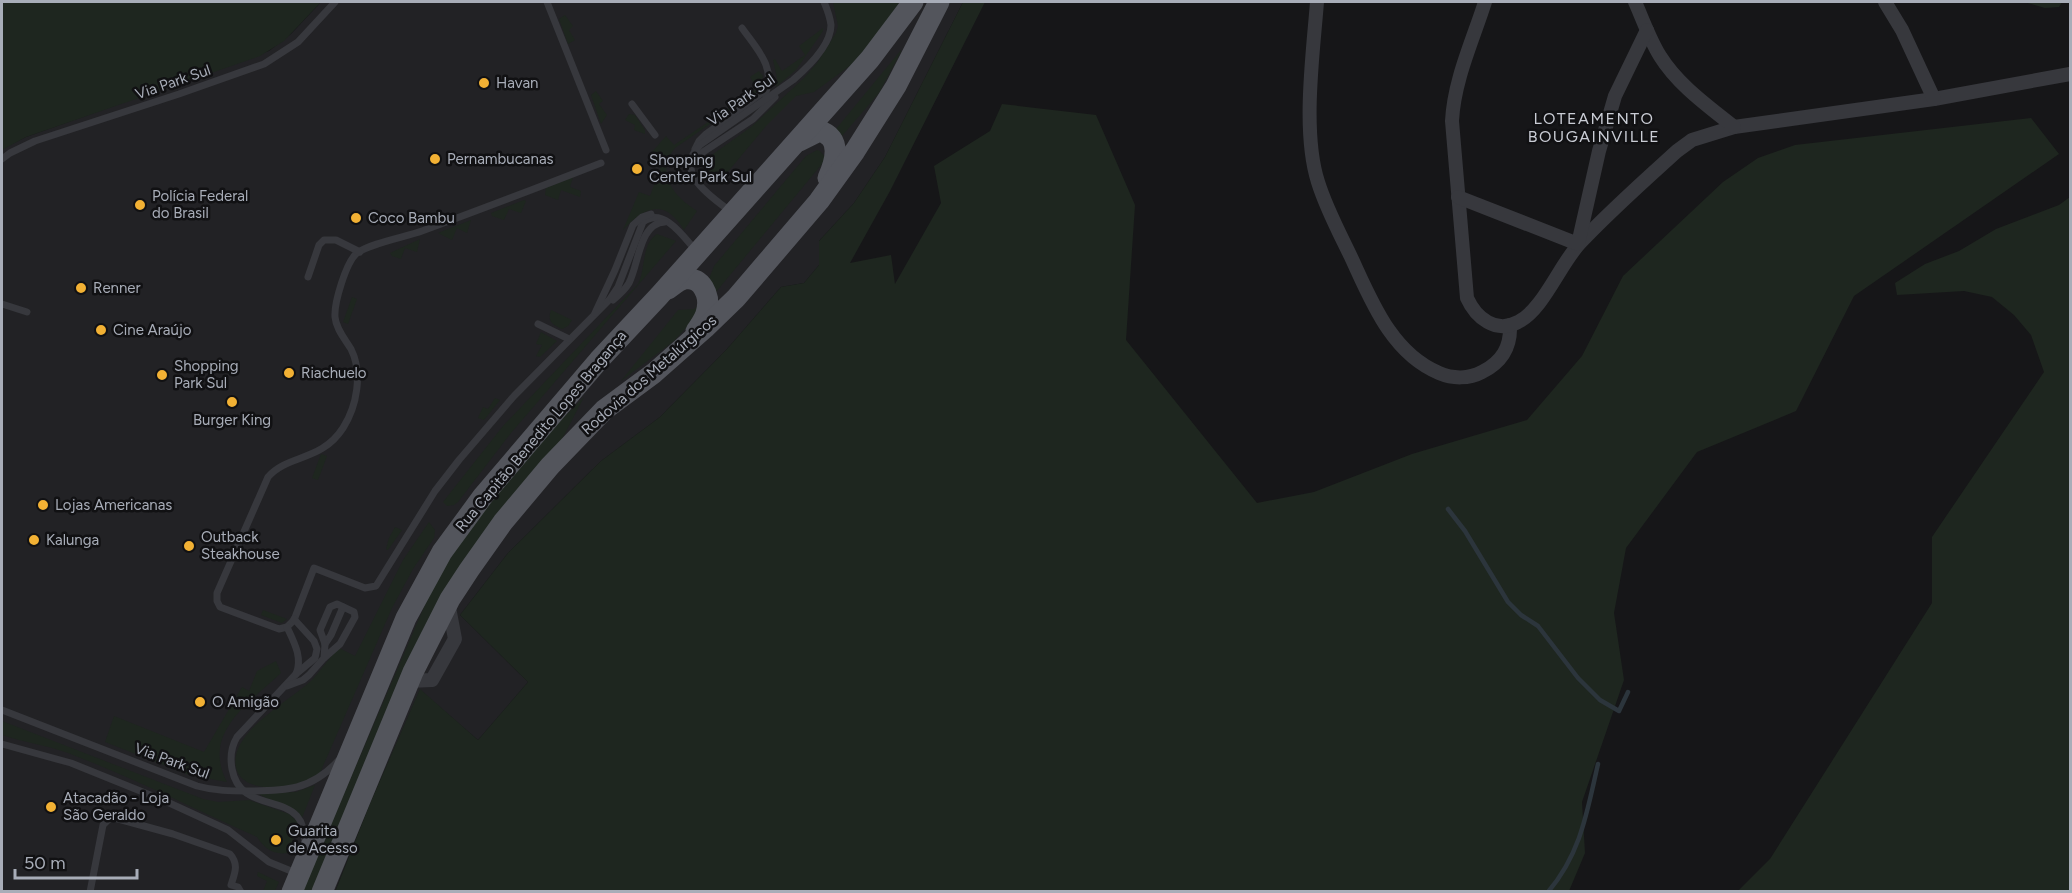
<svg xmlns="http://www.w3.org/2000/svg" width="2072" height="893" font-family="Figtree,sans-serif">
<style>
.built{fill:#222225}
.green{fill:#1e261f}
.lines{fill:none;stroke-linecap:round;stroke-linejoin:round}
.stream{stroke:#2c353c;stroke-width:4.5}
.lane{stroke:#37383d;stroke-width:7}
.street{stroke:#37383d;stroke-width:14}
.primary{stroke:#53555c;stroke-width:21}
.poi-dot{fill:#f2b134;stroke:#111113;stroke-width:2}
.labels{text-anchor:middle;stroke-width:5;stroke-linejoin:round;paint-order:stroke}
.street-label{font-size:15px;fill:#a8adb8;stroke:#111113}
.poi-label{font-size:15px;fill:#a8adb8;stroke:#111113;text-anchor:start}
.neighbourhood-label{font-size:16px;letter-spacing:1.5px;fill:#c9ccd4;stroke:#111113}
</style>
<rect width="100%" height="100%" fill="#161618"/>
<path class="built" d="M321,2H963L885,157L854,203L819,241V265L804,283L781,287L727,349L660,417L601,461L508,553L460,615L528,682L478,740L420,690L369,806L335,891L2,892V149L26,137L269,51L291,34Z"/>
<g class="green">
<path d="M2,2H321L284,41L260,56L26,137L2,150Z"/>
<path d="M833,2H900L871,43L851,65L814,92L796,96L766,126L721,180L712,176L707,167L709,157L751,127L804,78L817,63L836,33L838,26Z"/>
<path d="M963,2H985L890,191L850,263L891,255L895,284L941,203L934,166L990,131L1002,104L1096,115L1135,205L1126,340L1257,503L1314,492L1412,454L1527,420L1582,356L1623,276L1723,182L1758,158L1795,145L2031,118L2059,154L1854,296L1796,411L1697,452L1626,548L1614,613L1624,680L1582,802L1585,853L1569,891L335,892L369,806L420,689L478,740L528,682L460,615L508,553L601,461L660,417L727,349L781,287L804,283L819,265V241L854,203L885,157Z"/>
<path d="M2024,2H2062L2059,7L2045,8Z"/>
<path d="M565,15L573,26L569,30L575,40L568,44L559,19Z"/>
<path d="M823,28V31L796,70L776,87L777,78L773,60L775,59L782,71L805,55L799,46Z"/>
<path d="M901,50V52L879,93L842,136L836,129Z"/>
<path d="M759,71L763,76L760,90L675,148C654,174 675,197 697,211L684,230C665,198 645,206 623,230L639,192L650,196L664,158L652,152L666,136L674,145L757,89L750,77Z"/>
<path d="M596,91L603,101L599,104L607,115L601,124L591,95Z"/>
<path d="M629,114L635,115L645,130V134L634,130L635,125L625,120Z"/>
<path d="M817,150L820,151L825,157L822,164L716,292L709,279L714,266L806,156Z"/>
<path d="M573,177L570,187L581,191L580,197L561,190L558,200L545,195L546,188Z"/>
<path d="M2070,197V891H1738L1770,859L1932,603V537L2044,372L2031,335L2014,315L1992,297L1964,291L1897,295L1895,283L1925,264L1959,251L1996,229L2059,205Z"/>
<path d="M524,200L526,201L521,213L509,209L504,220L492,216L491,213Z"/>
<path d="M471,220L467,233L457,228L452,240L438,233Z"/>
<path d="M657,234L676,241L511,433L458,502L454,505L447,506L443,502L503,426L638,284C646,269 641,244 657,234Z"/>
<path d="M420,239L417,252L405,248L401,259L392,256L390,253Z"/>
<path d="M352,297L357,299L348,324L343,322Z"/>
<path d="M697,306L696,317L674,341L621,381L678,310L694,309Z"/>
<path d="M551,310L572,320L568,326L562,329C553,325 547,322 551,310Z"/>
<path d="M541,332L557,341L540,357L536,356L542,345L536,344Z"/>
<path d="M584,397L560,443L496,521L315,891L302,892L436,579L472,526L544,437Z"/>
<path d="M495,398L500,400L484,420L478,418L483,407L488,409Z"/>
<path d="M321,454L327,456L318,480L312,478Z"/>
<path d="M429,522L435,530L434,538L413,569L392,608L320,773C302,784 280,791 258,786C249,784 241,780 237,771C224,735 290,701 312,680C321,670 329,658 339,648L355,656L403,560Z"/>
<path d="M395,527L402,530L388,550L386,549L389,538Z"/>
<path d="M263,610L287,619L282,623L261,615Z"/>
<path d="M276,661L281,673C249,703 201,733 227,782L189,775L105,742L114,716L204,752L242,687L249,691L257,671Z"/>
<path d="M2,721L203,799L218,802L249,800L289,814L297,821L298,825L288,853C273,855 265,849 257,837C194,809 132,777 68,753C46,745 23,742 2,735Z"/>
<path d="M315,785L302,818L257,793L296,792Z"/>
<path d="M258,872L279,882L275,891H263L267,881L257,876Z"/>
</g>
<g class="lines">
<g class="stream">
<path d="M1448,509L1465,531L1508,602L1521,615L1538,626L1578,678L1600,700L1619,711L1628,692"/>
<path d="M1548,892C1581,853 1587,812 1598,764"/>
</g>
<g class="lane">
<path d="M547,2L606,150"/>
<path d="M742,28C756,48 777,68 765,94"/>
<path d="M632,104L655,135"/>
<path d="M695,149L699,141L706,134L766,90"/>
<path d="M2,159L10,153L35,141L179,94L264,64L298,42L335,2"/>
<path d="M691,160L753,119L775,97"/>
<path d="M601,163C542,186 482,209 422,231C405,237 371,243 357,253C346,262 334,303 335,317C336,329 345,339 351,349C363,373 357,406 343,428C321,462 288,454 268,477L217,593V601L220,607L279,629L287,627L294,620L314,568L365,588L376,586L435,491L459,460L514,396L610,299L618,287L643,222C663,206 684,237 696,251"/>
<path d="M730,211C710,196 673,172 700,145L793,80C807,68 831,45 831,25C830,17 827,9 824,2"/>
<path d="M308,277L319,245L324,240H336L360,252"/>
<path d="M613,300C619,295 625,290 629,283C639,264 639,223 665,222"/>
<path d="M2,304L27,312"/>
<path d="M595,313L615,270L633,225L642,217L651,214"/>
<path d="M538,324L569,339"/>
<path d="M294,619L314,641L317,649L315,658L296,674L237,737C231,747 230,758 232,769C239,808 280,797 297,816C304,824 304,834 305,843"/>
<path d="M287,627C294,642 303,658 296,674"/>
<path d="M325,644L331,635L343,607"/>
<path d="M287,686L303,680L309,675L324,658L340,644L355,617L354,612L337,604L330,607L320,630L325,644L324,658"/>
<path d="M2,710L197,786C215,791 231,791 248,791C286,791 311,790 338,761"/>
<path d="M2,744L71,763L165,801L228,830L269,862L296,873"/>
<path d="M90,892L103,825L111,817L173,834L230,854C239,864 235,873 231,885L238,887L241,892"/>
</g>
<g class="street">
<path d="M1317,2C1313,54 1302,132 1318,182C1326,208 1339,232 1351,257C1371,300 1391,353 1439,373C1453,379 1469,379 1482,372C1502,362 1511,347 1510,325"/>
<path d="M1485,2C1473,40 1454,80 1452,121L1467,298C1476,318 1496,334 1518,322C1543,310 1560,264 1580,243C1610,211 1644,181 1677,151L1692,140L1734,127L1934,99L2070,74"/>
<path d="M1635,2C1643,20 1650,40 1660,56C1678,85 1708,106 1734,127"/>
<path d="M1885,2L1902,30L1934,99"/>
<path d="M1458,197L1578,244L1599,151L1615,96L1647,30"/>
<path d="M409,681L432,680L455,639L448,602"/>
</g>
<g class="primary">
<path d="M799,141L819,131C843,137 835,162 828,178"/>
<path d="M668,289C674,285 679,280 685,279C702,276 710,296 707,309C706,318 701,324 696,331"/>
<path d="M292,892L406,618L442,552L483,496L599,360L659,296L870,59L913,2"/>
<path d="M322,892L413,672L450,599L469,570L503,522L550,466L604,410L654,373L705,328L736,298L819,201L855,151L896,86L939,2"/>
</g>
</g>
<g class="poi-dot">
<circle cx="484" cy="83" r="6"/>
<circle cx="435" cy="159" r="6"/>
<circle cx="637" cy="169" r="6"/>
<circle cx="140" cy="205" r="6"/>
<circle cx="356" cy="218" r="6"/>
<circle cx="81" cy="288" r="6"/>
<circle cx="101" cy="330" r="6"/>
<circle cx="289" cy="373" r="6"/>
<circle cx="162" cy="375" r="6"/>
<circle cx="232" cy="402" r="6"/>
<circle cx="43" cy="505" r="6"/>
<circle cx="34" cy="540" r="6"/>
<circle cx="189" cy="546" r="6"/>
<circle cx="200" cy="702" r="6"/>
<circle cx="51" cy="807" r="6"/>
<circle cx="276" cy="840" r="6"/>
</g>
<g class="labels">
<g class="street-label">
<text transform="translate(173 82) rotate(-19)" y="5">Via Park Sul</text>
<text transform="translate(741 100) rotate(-35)" y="5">Via Park Sul</text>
<text transform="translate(649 375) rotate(-41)" y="5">Rodovia dos Metalúrgicos</text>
<text transform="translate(541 431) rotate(-50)" y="5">Rua Capitão Benedito Lopes Bragança</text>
<text transform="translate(172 761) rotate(20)" y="5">Via Park Sul</text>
</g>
<g class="poi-label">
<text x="496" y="88">Havan</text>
<text x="447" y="164">Pernambucanas</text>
<text x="649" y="165">Shopping<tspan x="649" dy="17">Center Park Sul</tspan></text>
<text x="152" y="201">Polícia Federal<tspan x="152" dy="17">do Brasil</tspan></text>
<text x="368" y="223">Coco Bambu</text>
<text x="93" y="293">Renner</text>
<text x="113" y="335">Cine Araújo</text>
<text x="174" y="371">Shopping<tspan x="174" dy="17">Park Sul</tspan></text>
<text x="301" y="378">Riachuelo</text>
<text x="232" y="425" text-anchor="middle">Burger King</text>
<text x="55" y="510">Lojas Americanas</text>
<text x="201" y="542">Outback<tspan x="201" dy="17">Steakhouse</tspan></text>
<text x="46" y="545">Kalunga</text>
<text x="212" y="707">O Amigão</text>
<text x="63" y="803">Atacadão - Loja<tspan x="63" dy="17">São Geraldo</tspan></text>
<text x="288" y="836">Guarita<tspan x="288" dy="17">de Acesso</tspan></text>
</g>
<g class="neighbourhood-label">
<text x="1594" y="124">LOTEAMENTO<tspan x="1594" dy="18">BOUGAINVILLE</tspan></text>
</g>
</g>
<rect width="2072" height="893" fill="none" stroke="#a8adb8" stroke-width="6"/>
<path d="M15 869v9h122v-9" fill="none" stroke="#a8adb8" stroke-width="3"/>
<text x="24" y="869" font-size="18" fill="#a8adb8" stroke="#111113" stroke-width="4.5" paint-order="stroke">50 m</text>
</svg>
